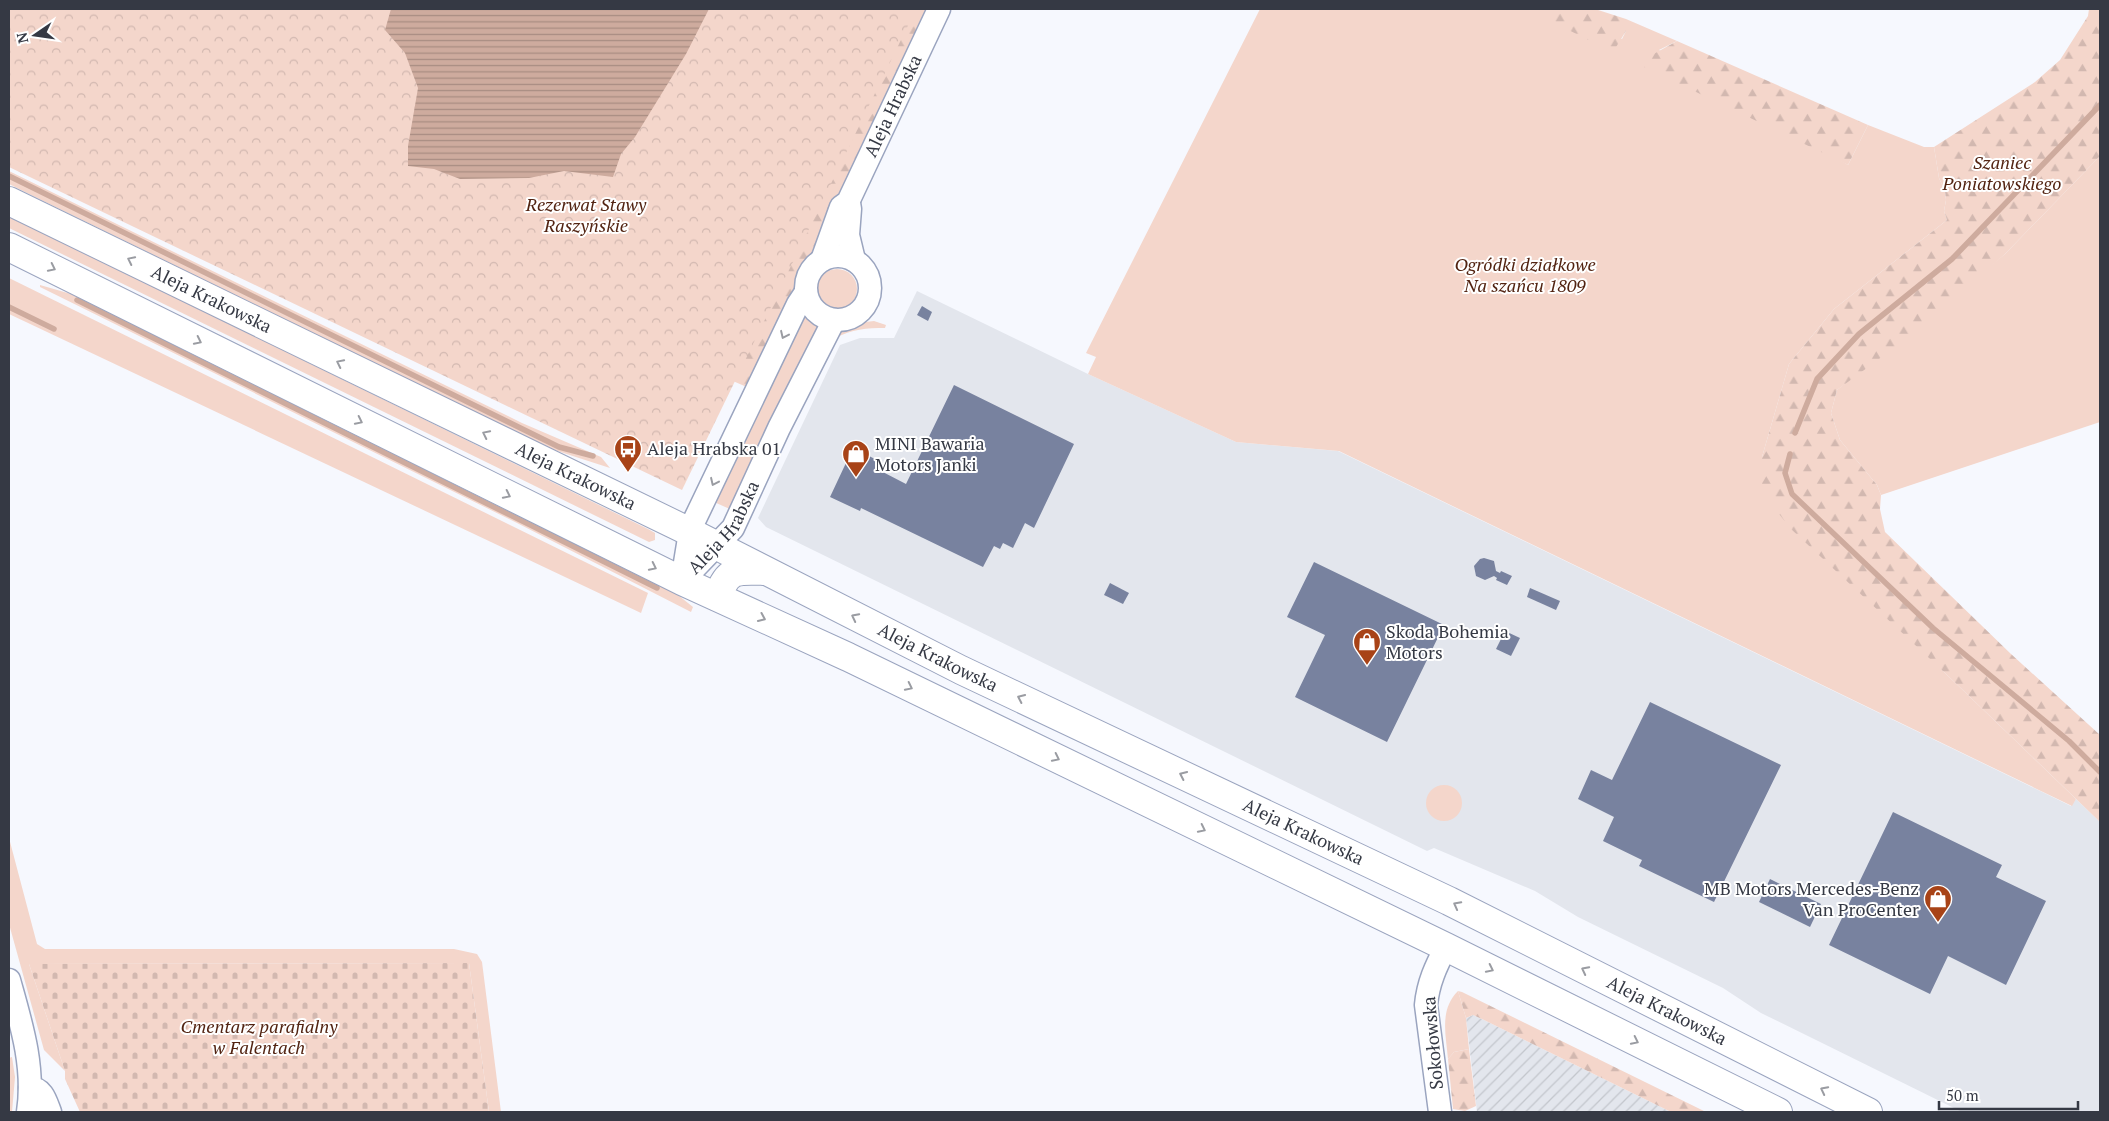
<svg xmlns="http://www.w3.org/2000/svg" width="2109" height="1121" font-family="'PT Serif',serif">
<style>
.built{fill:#e3e6ed}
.industrial{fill:url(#industrial-furrows)}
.green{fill:#f4d6cb}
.forest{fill:url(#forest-firs)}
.cemetery{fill:url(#cemetery-stones)}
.park{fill:url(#park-crowns)}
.water{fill:url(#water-rules)}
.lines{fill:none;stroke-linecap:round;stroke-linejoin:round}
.stream{stroke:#ceab9e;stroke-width:5.5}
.building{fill:#78829f}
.minor-casing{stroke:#9aa4bf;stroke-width:25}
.major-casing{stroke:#9aa4bf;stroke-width:30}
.minor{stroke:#fff;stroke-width:22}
.major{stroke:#fff;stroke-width:28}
.oneway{stroke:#9a9ca2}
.labels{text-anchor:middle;stroke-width:4;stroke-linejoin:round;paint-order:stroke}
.street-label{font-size:18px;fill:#353944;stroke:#fff}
.park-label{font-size:18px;font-style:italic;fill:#522311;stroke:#fff}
.poi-label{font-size:18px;fill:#353944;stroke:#fff;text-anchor:start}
</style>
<defs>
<pattern id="industrial-furrows" width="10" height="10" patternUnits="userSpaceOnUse" patternTransform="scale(1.25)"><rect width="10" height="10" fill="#e3e6ed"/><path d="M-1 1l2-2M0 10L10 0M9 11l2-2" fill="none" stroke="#c3c6cc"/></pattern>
<pattern id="forest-firs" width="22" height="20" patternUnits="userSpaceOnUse" patternTransform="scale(1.25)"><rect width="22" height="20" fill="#f4d6cb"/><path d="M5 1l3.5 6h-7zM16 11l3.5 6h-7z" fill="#d2b8b0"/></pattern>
<pattern id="cemetery-stones" width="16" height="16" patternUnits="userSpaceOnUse" patternTransform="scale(1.25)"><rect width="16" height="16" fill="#f4d6cb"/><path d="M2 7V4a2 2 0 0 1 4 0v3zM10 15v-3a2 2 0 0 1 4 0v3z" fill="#d2b8b0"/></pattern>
<pattern id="park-crowns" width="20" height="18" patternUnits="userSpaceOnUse" patternTransform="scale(1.25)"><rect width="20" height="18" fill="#f4d6cb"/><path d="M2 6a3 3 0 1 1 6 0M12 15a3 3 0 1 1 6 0" fill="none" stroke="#d2b8b0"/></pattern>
<pattern id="water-rules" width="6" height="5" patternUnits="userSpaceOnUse" patternTransform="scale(1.25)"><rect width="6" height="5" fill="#ceab9e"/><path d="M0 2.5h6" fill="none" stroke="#a88c82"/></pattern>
</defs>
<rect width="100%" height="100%" fill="#f6f8fe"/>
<path class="built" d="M917,291L1088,374L1236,442L1338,451L2071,806L2076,799L2100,822V1112H1962L1761,1013L1723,988L1578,917L1535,891L1434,848L1427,851L766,527L758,518L840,345L860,338H894Z"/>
<path class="industrial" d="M1473,1015L1484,1020L1671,1112H1477L1466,1018Z"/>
<g class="green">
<path d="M1260,9H1526L1622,39L1626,31V19L1677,41L1659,50L1848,165L1868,125L1924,147H1934L1939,178L1945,191L1946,200L1944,211L1947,220L1834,309L1789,364L1762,457L1944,672L2076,799L2072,806L1339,451L1236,442L1088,374L1096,357L1086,353Z"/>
<path d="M2100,156V422L1881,495L1877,485L1840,440L1831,413L1837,390L2005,254Z"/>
<path d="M9,171L522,423L601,457L610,468L548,448L29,194L9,184Z"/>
<path d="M9,216L648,529L655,533V540L649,542L9,228Z"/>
<circle cx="837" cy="289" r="20"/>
<path d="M9,278L648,593L641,613L9,314Z"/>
<path d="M40,285L78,296L307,408L437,476L678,595L693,607L691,612L517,523L40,287Z"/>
<path d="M807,308L823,323L732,510L714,502Z"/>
<path d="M874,321L886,325L885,328C867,328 851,329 836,338C840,330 843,328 852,325L855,328L857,327V323Z"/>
<circle cx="1444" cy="803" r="18"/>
<path d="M9,838L37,944L45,949H454L477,954L482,962L501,1112H489L469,963L29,964L65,1071L44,1050L9,924Z"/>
<path d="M1458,991L1466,1018L1469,1049L1454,1052L1448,1059C1446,1035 1439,1010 1458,991Z"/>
<path d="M12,1057L15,1077L12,1112H9V1058Z"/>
</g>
<g class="forest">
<path d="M899,9H928L749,388L726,378Z"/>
<path d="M1526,9H1595L1626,19V31L1613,52Z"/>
<path d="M2089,9H2100V156L2005,254L1921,328L1837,390L1831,413L1840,440L1877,485L1881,495L1880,509L1885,532L2011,654L2100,735V822L1944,672L1791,529L1762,493V457L1789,364L1834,309L1947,220L1944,211L1946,200L1945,191L1939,178L1934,147L2035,82L2060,60L2088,16Z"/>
<path d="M1677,41L1868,125L1848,165L1644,67L1650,56Z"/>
<path d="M1458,991L1462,992L1706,1112H1671L1484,1020L1473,1015L1466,1018Z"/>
<path d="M1469,1049L1476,1106L1465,1111L1453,1109L1448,1059L1454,1052Z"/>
</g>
<path class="cemetery" d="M469,963L489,1112H80L65,1079V1071L29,964Z"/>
<path class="park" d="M9,9H916L682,490L9,167Z"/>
<path class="water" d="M391,9H709L686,54L635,137L621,154L613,177L564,171L529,178L460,179L434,169L408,166V146L418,88L405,53L385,30Z"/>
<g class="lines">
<g class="stream">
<path d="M9,176L559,447L593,456"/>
<path d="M77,300L657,588"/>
<path d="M9,307L54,329"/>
<path d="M1795,433L1817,379L1859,334L1952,259L2100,105"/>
<path d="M1790,454L1785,473L1792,494L1933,628L2069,741L2100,772"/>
</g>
</g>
<g class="building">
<path d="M922,306L932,312L928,321L917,315Z"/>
<path d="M954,385L1074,444L1034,528L1025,523L1013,548L1003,543L1000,549L994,546L983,567L861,508L860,511L830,497L853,448L883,463L879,470L906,484Z"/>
<path d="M1484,558L1494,561L1496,571L1500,573L1501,571L1512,576L1507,585L1496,580L1497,578L1494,576L1485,580L1476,576L1474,566L1480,559Z"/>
<path d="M1314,562L1444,625L1387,742L1295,697L1325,635L1287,617Z"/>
<path d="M1110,583L1129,593L1123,604L1104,595Z"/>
<path d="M1530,588L1560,601L1556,610L1527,597Z"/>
<path d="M1505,631L1520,638L1511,656L1496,649Z"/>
<path d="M1650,702L1781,765L1714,902L1639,866L1642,860L1603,841L1614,817L1578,799L1591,770L1612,780Z"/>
<path d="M1893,812L2002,865L1996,877L2046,901L2006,985L1948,956L1930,994L1829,945Z"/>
<path d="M1770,879L1821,904L1810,927L1759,902Z"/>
</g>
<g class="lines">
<defs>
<g id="minor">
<path d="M849,203L850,209L848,235L854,260"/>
<circle cx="838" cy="288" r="32"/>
<path id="s1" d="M822,260L841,207L848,202L939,9"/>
<path d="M682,581L690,532L694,521L798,304L806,292"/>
<path id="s2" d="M682,581L733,528L779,428L834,320"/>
<path d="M9,980C21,1023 35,1067 28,1112"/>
<path d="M30,1088C43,1088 46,1102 50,1112"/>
<path d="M1440,1112L1426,1005C1428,983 1436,966 1446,947"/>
</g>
<g id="major">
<path id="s3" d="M9,201L690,532L961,670L1449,901L1868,1112"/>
<path d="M9,247L682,581L848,657L1446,947L1778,1112"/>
<path d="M718,597C727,568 737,570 765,571"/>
</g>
</defs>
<use href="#minor" class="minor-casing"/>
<use href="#major" class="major-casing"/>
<use href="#minor" class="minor"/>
<use href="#major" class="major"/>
</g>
<defs><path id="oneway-chevron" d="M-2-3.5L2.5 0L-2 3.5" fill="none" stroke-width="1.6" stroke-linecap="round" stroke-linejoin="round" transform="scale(1.25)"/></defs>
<g class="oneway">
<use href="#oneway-chevron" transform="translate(131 260) rotate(-154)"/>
<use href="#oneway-chevron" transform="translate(52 268) rotate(26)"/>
<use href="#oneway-chevron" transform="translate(784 335) rotate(115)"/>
<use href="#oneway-chevron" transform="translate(198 341) rotate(26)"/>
<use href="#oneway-chevron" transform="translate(340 363) rotate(-154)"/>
<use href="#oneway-chevron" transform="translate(359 421) rotate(26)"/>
<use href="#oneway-chevron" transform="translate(486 434) rotate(-154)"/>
<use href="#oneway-chevron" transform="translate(714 482) rotate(115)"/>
<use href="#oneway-chevron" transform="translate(507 495) rotate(26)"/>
<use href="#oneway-chevron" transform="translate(653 567) rotate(26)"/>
<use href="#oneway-chevron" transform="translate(855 617) rotate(-153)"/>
<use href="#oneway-chevron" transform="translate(762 618) rotate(24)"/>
<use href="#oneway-chevron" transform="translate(909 687) rotate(26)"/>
<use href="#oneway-chevron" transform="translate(1021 698) rotate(-155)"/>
<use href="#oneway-chevron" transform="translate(1056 758) rotate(26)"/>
<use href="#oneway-chevron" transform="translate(1183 775) rotate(-155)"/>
<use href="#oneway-chevron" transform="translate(1202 829) rotate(26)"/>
<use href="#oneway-chevron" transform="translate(1457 905) rotate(-152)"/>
<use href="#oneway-chevron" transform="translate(1490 969) rotate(26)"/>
<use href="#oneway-chevron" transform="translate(1585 970) rotate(-153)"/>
<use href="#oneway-chevron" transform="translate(1635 1041) rotate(26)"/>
<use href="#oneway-chevron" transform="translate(1824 1090) rotate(-153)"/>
</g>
<defs>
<symbol id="bus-pin" viewBox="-11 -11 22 30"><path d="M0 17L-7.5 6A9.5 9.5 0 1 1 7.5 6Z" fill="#a84317" stroke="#fff"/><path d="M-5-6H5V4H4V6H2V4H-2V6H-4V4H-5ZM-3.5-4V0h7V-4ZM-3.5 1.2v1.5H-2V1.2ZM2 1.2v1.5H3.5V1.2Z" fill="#fff"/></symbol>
<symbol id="shop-pin" viewBox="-11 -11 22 30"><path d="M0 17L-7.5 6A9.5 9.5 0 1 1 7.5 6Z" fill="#a84317" stroke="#fff"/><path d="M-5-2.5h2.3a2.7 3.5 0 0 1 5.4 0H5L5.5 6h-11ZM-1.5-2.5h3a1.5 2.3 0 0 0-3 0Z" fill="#fff"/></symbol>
</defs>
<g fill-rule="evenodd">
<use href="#bus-pin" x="612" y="433" width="32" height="43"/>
<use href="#shop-pin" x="840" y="438" width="32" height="43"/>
<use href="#shop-pin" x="1351" y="626" width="32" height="43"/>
<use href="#shop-pin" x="1922" y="883" width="32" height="43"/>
</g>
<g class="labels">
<g class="street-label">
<text dy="6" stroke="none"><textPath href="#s1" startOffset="171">Aleja Hrabska</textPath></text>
<text dy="6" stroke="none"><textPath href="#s3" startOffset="225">Aleja Krakowska</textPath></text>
<text dy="6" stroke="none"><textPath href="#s3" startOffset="630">Aleja Krakowska</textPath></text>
<text dy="6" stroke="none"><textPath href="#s2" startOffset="69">Aleja Hrabska</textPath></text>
<text dy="6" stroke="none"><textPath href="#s3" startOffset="1035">Aleja Krakowska</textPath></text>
<text dy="6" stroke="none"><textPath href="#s3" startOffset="1440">Aleja Krakowska</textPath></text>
<text dy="6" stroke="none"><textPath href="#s3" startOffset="1845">Aleja Krakowska</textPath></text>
<text transform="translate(1433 1043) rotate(-95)" y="6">Sokołowska</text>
</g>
<g class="park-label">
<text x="2002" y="169">Szaniec<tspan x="2002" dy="21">Poniatowskiego</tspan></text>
<text x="586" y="211">Rezerwat Stawy<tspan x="586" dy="21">Raszyńskie</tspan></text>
<text x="1525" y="271">Ogródki działkowe<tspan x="1525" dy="21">Na szańcu 1809</tspan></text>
<text x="259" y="1033">Cmentarz parafialny<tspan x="259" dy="21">w Falentach</tspan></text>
</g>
<g class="poi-label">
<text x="875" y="450">MINI Bawaria<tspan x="875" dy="21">Motors Janki</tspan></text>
<text x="647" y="455">Aleja Hrabska 01</text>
<text x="1386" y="638">Skoda Bohemia<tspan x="1386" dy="21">Motors</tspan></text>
<text x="1919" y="895" text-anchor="end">MB Motors Mercedes-Benz<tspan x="1919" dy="21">Van ProCenter</tspan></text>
</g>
</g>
<rect width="2109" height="1121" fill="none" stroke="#353944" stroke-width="20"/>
<g transform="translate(35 35) rotate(257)" stroke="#ffffff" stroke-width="4" paint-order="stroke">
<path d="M0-4L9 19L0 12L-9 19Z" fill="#353944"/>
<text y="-8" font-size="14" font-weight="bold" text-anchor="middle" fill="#353944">N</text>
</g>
<path d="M1939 1101v8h139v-8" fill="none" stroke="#353944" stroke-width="2.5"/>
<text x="1946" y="1101" font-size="15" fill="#353944" stroke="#ffffff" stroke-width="4" paint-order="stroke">50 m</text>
</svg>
